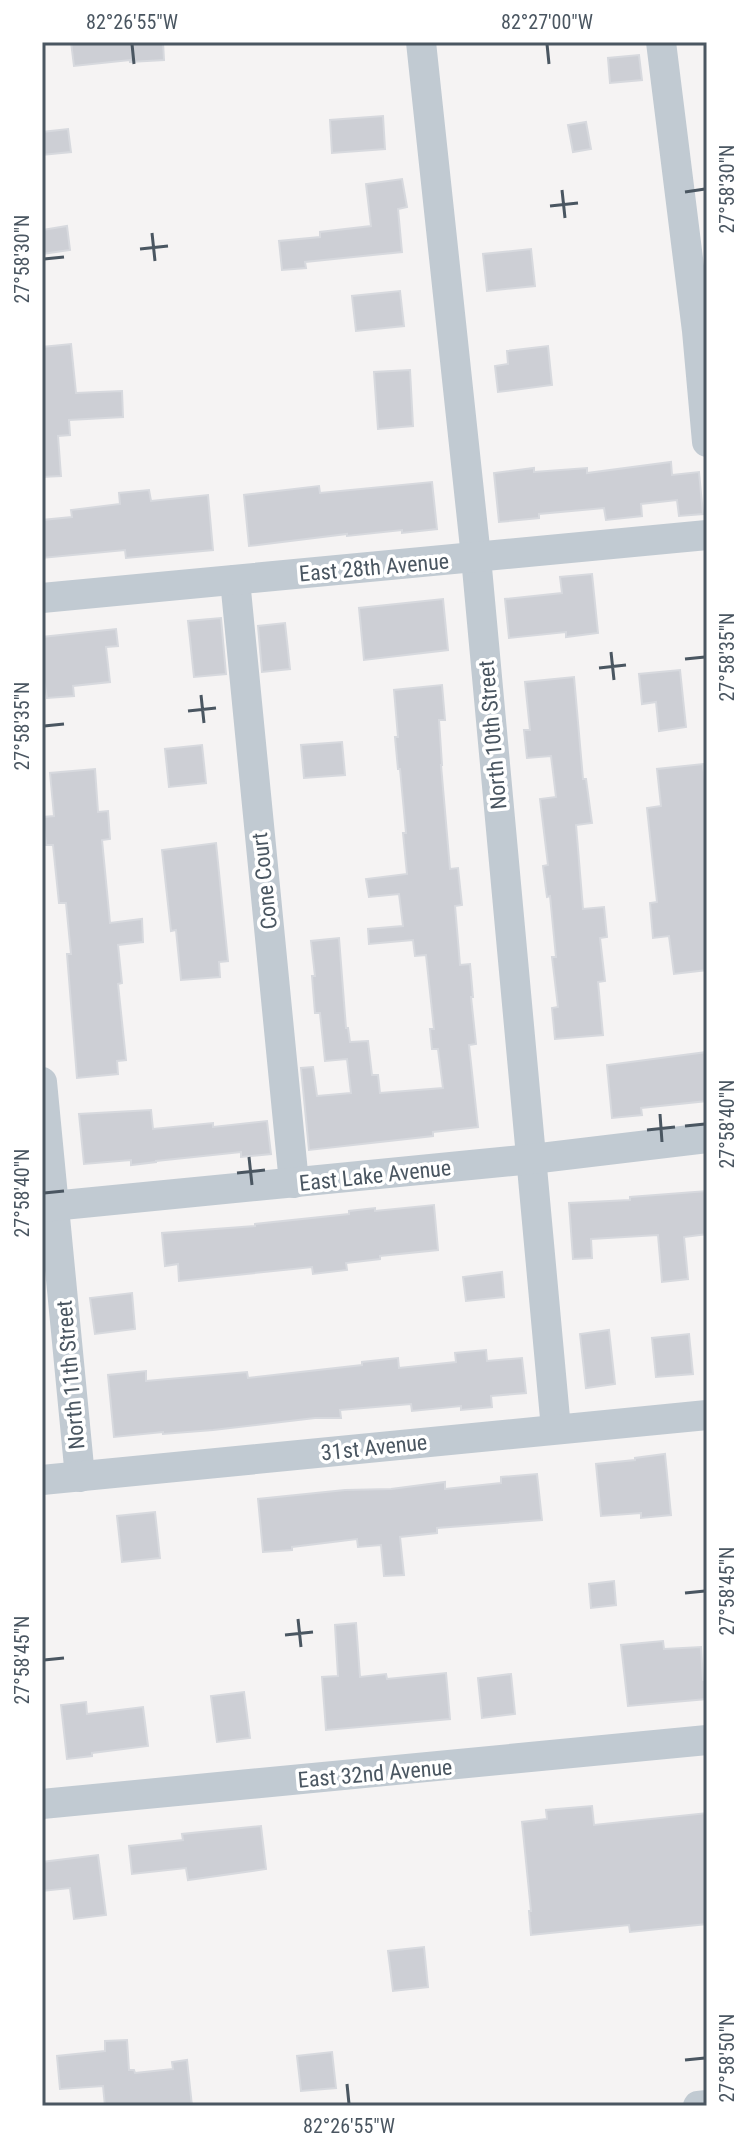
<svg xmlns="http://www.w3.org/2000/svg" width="749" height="2148" font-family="'Roboto Condensed',sans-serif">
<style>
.building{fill:#cdcfd5;stroke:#d7d9de;stroke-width:2}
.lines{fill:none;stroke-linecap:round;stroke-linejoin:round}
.minor{stroke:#c1cad2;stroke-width:30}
.ticks{fill:none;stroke:#4a5661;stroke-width:3}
.labels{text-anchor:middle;stroke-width:7;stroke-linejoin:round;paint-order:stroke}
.street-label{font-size:22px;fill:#4a5661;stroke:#fff}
.neatline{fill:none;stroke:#4a5661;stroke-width:3}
.ticks-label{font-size:20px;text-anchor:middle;fill:#4a5661}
</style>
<rect width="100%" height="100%" fill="#f5f3f3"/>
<g class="building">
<path d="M71,42H163L164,60L130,62V60L74,66Z"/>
<path d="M639,55L642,80L610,83L608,58Z"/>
<path d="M383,116L385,149L332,153L330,120Z"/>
<path d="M586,122L591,149L573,152L568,125Z"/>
<path d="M68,129L71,152L42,155V132Z"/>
<path d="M402,179L407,207L398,209L402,252L305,262L306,268L282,270L279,241L320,237V232L371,226L366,184Z"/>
<path d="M67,226L70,250L42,254V230Z"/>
<path d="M531,249L535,286L487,291L483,254Z"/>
<path d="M400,291L404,326L356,331L352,296Z"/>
<path d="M71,344L76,393L122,391L123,417L69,420L70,435L58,436L61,476L42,477V347Z"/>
<path d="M548,346L552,385L498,392L495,366L508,364L507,351Z"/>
<path d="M410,370L413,426L378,429L374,372Z"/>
<path d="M671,462L672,475L699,472L703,514L679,516L677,500L641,504L642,516L606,520L604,508L539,514V518L499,522L494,473L534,468V472L587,468V473Z"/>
<path d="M432,482L437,529L402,533V530L347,536V534L249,546L244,495L319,486L320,493Z"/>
<path d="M149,490L151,501L208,495L213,550L126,558L125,550L42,558V520L72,517L71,510L120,504L119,493Z"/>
<path d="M592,574L598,633L566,637V632L509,638L505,599L562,593L560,577Z"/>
<path d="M443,599L448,650L364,660L359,608Z"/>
<path d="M221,618L226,674L194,677L188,621Z"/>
<path d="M285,623L290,669L262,672L258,626Z"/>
<path d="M116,629L118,646L106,647L110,682L73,686L74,696L47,698L42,668V637Z"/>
<path d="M680,670L686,727L659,731L656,702L642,704L639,674Z"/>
<path d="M574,677L583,779H586L592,823L576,825L583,909L604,907L607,937L600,938L605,981L598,982L603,1035L555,1039L552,1008L558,1007L552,957H556L550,896L547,897L543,866L548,865L540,799L556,797L551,756L527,758L524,730H530L525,682Z"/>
<path d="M442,685L445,720H439L442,765H441L450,869L458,868L462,905L455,906L460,965L470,964L473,997H471L476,1044L469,1045L478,1127L433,1132V1136L309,1150L301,1068L313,1067L317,1096L351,1093L347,1059L325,1061L320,1013H315L312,976H315L311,941L339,938L346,1028H348L350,1042L368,1041L372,1075H378L380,1093L443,1088L438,1049H432L430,1029H434L426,955L415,956L413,940L369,944L368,929L403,926L399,894L369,897L366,879L407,874L403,833H406L400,769H398L395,737H398L394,690Z"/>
<path d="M342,742L345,775L304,778L301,745Z"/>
<path d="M202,745L206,783L169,787L165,749Z"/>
<path d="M703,764L707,799V970L674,974L669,936L653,938L650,903L657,902L647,808L661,806L657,769Z"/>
<path d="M95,769L98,812L108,811L110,839L102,840L110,923L142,919L143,942L118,945L122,983L118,984L126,1060L117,1061L118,1074L77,1078L67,954H71L66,903H59L53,845H46L43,817L54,816L50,773Z"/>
<path d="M216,843L228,961L219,962L220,977L181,980L176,930L171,931L162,850Z"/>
<path d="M707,1052V1101L641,1108L642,1115L612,1118L607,1065Z"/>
<path d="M151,1110L153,1129L213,1123V1127L267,1121L271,1154L241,1157V1152L156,1161V1162L131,1165V1160L84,1164L79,1114Z"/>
<path d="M707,1191V1234L684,1237L688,1279L662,1282L658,1235L591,1239L592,1258L573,1259L569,1203L630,1200V1197Z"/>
<path d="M434,1205L438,1250L380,1256V1259L346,1263L347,1270L313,1274L312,1267L179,1281L178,1264L165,1266L162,1233L255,1226V1224L349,1214V1211L375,1208V1211Z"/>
<path d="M502,1272L504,1297L466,1301L463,1277Z"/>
<path d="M132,1293L135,1329L95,1334L90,1298Z"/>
<path d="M609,1330L615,1384L586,1388L580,1334Z"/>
<path d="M689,1334L693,1374L656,1377L652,1338Z"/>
<path d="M486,1350L487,1361L522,1358L526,1393L491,1396L492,1407L461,1410V1406L412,1411L411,1404L340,1410L341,1418H315L213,1430L163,1434V1432L114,1437L108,1375L146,1371V1381L247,1372L248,1378L362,1365V1362L398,1358L399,1368L456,1362L455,1353Z"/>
<path d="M665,1454L671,1515L641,1518V1513L601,1516L596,1464L635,1460V1458Z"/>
<path d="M537,1474L542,1520L437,1528V1533L400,1537L404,1575L384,1576L381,1545L358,1547L357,1539L292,1547V1550L263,1552L258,1499L345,1490L391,1489L445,1482V1489L501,1483V1477Z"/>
<path d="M155,1512L160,1558L122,1562L117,1516Z"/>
<path d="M614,1581L616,1605L591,1608L589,1584Z"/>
<path d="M356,1623L360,1677L386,1674L387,1679L446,1673L450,1719L326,1730L322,1677L338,1676L335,1625Z"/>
<path d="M663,1641L664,1649L701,1647L703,1680H707V1699L628,1706L621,1645Z"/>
<path d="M511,1674L515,1714L482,1718L478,1678Z"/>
<path d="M244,1692L250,1738L217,1742L211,1696Z"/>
<path d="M86,1702L87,1714L143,1707L148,1746L92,1753V1756L67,1759L61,1705Z"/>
<path d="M592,1806L594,1825L707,1813V1924L630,1932L629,1925L531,1935L529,1911H531L522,1822L547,1819L546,1810Z"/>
<path d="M261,1826L266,1869L188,1880L186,1868L132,1874L129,1846L183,1840L182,1834Z"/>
<path d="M98,1855L106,1915L74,1919L70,1888L42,1891V1862Z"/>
<path d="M424,1947L428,1987L393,1991L388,1951Z"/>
<path d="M127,2040L129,2070H134L135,2073L173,2069L172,2062L187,2060L192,2106H105L103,2086L60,2089L57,2056L105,2051V2041Z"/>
<path d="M332,2052L336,2088L301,2091L297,2056Z"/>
</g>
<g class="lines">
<g class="minor">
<path d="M421,42L476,557L556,1429"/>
<path d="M661,42L697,331L707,442"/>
<path d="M235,580L294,1183"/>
<path d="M42,598L707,535"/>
<path d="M42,1082L80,1477"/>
<path d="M42,1207L532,1159L707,1138"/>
<path d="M42,1480L707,1415"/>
<path d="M42,1804L707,1740"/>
<path d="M698,2106L707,2105"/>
</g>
</g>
<path class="ticks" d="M132,44L134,64M547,44L549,64M562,190L565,218M685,192L705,189M550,206L578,203M152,233L155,261M140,249L168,246M44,259L64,257M611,652L614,680M685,659L705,657M599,668L626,665M201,695L204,723M188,711L216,708M44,726L64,724M660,1114L662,1142M685,1126L705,1124M647,1130L675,1127M249,1157L252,1185M237,1173L265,1170M44,1193L64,1191M685,1593L705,1591M298,1619L301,1647M285,1635L313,1632M44,1660L64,1658M685,2060L705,2058M347,2084L349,2104"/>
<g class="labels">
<g class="street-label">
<text transform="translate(374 567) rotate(-5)" y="8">East 28th Avenue</text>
<text transform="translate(492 735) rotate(-95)" y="8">North 10th Street</text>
<text transform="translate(264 881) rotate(-96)" y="8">Cone Court</text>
<text transform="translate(375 1175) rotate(-6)" y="8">East Lake Avenue</text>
<text transform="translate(70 1375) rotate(-95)" y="8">North 11th Street</text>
<text transform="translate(374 1447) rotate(-6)" y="8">31st Avenue</text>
<text transform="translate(375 1773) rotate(-5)" y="8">East 32nd Avenue</text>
</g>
</g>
<rect width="749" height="2148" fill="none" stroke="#ffffff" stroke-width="88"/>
<rect x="44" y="44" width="661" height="2060" class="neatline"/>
<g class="ticks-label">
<text x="132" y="29">82°26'55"W</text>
<text x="547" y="29">82°27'00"W</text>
<text transform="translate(727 189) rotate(-90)" y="7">27°58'30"N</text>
<text transform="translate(22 259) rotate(-90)" y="7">27°58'30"N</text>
<text transform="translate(727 657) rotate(-90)" y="7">27°58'35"N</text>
<text transform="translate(22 726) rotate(-90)" y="7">27°58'35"N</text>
<text transform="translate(727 1124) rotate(-90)" y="7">27°58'40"N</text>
<text transform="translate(22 1193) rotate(-90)" y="7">27°58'40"N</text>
<text transform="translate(727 1591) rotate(-90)" y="7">27°58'45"N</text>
<text transform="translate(22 1660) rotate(-90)" y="7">27°58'45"N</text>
<text transform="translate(727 2058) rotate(-90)" y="7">27°58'50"N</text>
<text x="349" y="2133">82°26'55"W</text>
</g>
</svg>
